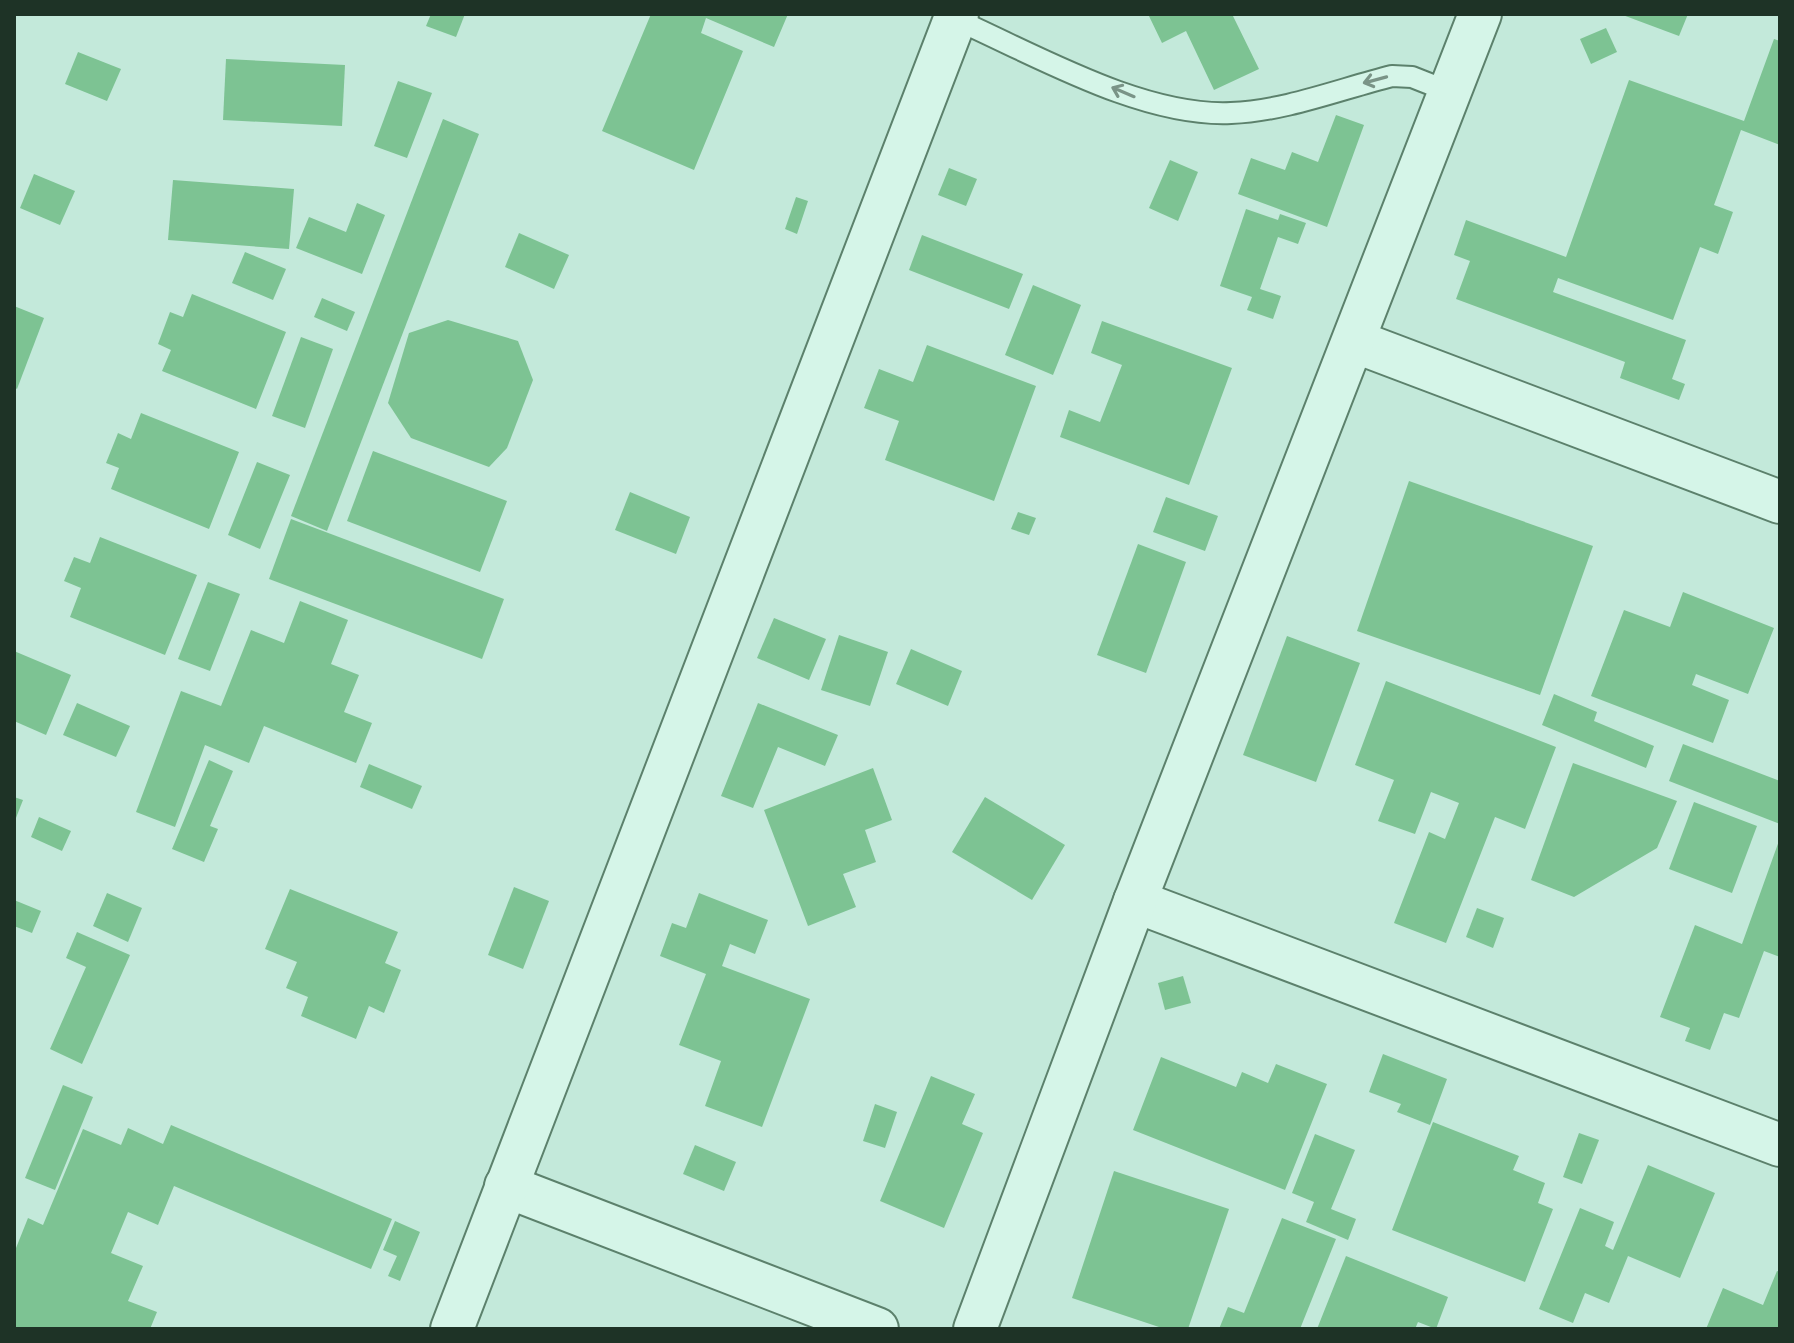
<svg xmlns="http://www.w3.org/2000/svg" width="1794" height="1343" font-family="'Crimson Pro',serif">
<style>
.building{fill:#7dc393}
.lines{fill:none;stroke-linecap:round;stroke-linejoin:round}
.service-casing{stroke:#5c816c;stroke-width:24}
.minor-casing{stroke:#5c816c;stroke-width:46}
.service{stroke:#d5f5e8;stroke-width:20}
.minor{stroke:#d5f5e8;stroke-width:42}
.oneway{stroke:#7a9487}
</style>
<rect width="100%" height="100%" fill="#c3e9da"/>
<g class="building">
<path d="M431,14H465L456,37L426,26Z"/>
<path d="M651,14H788L774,47L706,18L701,33L743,51L694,170L602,131Z"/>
<path d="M1148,14H1232L1259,69L1214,90L1186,31L1162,43Z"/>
<path d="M1620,14H1688L1679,36Z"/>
<path d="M1606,28L1617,52L1591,64L1580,39Z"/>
<path d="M1774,39L1780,41V145L1741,130L1714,205L1733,212L1718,254L1700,247L1673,320L1558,278L1553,292L1686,340L1672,379L1685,384L1679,400L1620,378L1625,362L1456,299L1470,261L1454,255L1466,220L1566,257L1629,80L1744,121Z"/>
<path d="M78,52L121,69L107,101L65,84Z"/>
<path d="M226,59L345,65L342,126L223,120Z"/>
<path d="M398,81L432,93L407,158L374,146Z"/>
<path d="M1336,115L1364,125L1327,227L1238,194L1251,158L1285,170L1292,152L1318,162Z"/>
<path d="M443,119L479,134L327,531L291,516Z"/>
<path d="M1170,160L1198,172L1178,221L1149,208Z"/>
<path d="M949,168L977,179L966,206L938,195Z"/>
<path d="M34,174L75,191L60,225L20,208Z"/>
<path d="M173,180L294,189L289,249L168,240Z"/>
<path d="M796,197L808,201L797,234L785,229Z"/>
<path d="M357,203L385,215L362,274L296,248L309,217L346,232Z"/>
<path d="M1246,209L1278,220L1280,214L1306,223L1298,244L1278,237L1260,289L1281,296L1273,319L1247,310L1252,297L1220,286Z"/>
<path d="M519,233L569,255L554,289L505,267Z"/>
<path d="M922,235L1023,274L1009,309L909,270Z"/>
<path d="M245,252L286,269L273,300L232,283Z"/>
<path d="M1033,285L1081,305L1053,375L1005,355Z"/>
<path d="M192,294L286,332L256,409L162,371L171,350L158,344L170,312L183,317Z"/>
<path d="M322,298L355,312L347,331L314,317Z"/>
<path d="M14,306L44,318L17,389L14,387Z"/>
<path d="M448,320L518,341L533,380L507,448L489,467L411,438L388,403L409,333Z"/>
<path d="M1102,321L1232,368L1189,485L1060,437L1069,410L1100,422L1122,365L1091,353Z"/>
<path d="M301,337L333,349L305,428L272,416Z"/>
<path d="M927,345L1036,386L994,501L885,460L899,421L864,408L879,369L913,382Z"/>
<path d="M141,413L239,452L209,529L111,489L119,468L106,463L118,433L131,439Z"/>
<path d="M373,451L507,501L480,572L347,521Z"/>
<path d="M257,462L290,475L260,549L228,535Z"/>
<path d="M1409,481L1593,546L1540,695L1357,631Z"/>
<path d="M630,492L690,517L676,554L615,530Z"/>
<path d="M1166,497L1218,516L1205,551L1153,532Z"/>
<path d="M1018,512L1036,518L1029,535L1011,529Z"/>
<path d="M291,519L504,599L482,659L269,579Z"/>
<path d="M100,537L197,575L165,655L70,617L81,588L64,581L74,557L90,563Z"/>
<path d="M1138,544L1186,562L1146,673L1097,655Z"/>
<path d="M208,582L240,594L210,671L178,659Z"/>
<path d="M1683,592L1774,628L1748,694L1696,674L1692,685L1729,700L1713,743L1591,696L1624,610L1670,627Z"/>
<path d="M300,601L348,620L331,664L359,675L344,712L372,723L356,763L264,726L249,763L205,745L175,827L136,812L181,691L221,706L251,630L284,643Z"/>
<path d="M774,618L826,639L809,680L757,658Z"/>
<path d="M839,635L888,652L870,706L821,690Z"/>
<path d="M1287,636L1360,663L1316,782L1243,755Z"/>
<path d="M911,649L962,671L948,706L896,684Z"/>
<path d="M14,651L71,675L46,735L14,721Z"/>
<path d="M1386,681L1556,747L1525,829L1495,817L1446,943L1394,923L1429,832L1445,839L1459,803L1431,792L1415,834L1378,821L1394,780L1355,765Z"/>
<path d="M1554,694L1597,712L1594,721L1654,746L1646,768L1542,725Z"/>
<path d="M77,703L130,726L116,757L63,735Z"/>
<path d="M758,703L838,735L825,766L778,747L753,808L721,796Z"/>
<path d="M1683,744L1780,781V824L1669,781Z"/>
<path d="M209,760L233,771L210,826L218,829L204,862L172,849Z"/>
<path d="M1573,763L1677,801L1657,848L1574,897L1531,880Z"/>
<path d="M369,764L422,786L412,809L360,787Z"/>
<path d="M873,768L892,820L865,830L876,862L843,874L856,907L808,926L764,810Z"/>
<path d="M14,797L23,800L14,823Z"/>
<path d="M985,797L1065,845L1032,900L952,852Z"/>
<path d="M1694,802L1757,826L1732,893L1669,869Z"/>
<path d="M39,817L71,831L62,851L31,837Z"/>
<path d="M1780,838V957L1764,951L1739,1018L1724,1013L1710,1050L1685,1041L1690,1028L1660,1017L1695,925L1742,944Z"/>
<path d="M514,887L549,901L523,969L488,955Z"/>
<path d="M290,889L398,932L385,963L401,970L384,1013L369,1006L356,1039L301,1016L308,997L286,988L297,962L265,949Z"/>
<path d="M107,893L142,908L128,942L93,926Z"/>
<path d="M699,893L768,920L755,954L730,944L722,966L810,999L762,1127L705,1106L721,1061L679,1045L706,974L660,956L672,923L686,928Z"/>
<path d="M14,900L41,911L32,933L14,926Z"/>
<path d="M1477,908L1504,918L1493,948L1466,937Z"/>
<path d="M77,932L130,955L82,1064L50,1049L86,967L66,958Z"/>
<path d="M1183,976L1191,1003L1165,1010L1158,983Z"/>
<path d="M1383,1054L1447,1079L1430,1125L1397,1112L1401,1104L1369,1092Z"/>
<path d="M1161,1057L1236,1087L1242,1072L1268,1083L1276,1064L1327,1084L1285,1190L1133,1130Z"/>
<path d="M931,1076L975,1094L962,1124L983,1133L944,1228L880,1201Z"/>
<path d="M63,1085L93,1097L55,1190L25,1178Z"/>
<path d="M875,1104L897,1112L885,1148L863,1141Z"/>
<path d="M1433,1122L1519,1156L1513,1170L1545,1183L1538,1203L1553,1209L1525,1282L1392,1230Z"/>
<path d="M171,1125L392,1219L371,1269L174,1186L158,1225L128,1212L111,1253L143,1266L128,1301L157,1312L150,1329H14V1253L28,1218L43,1225L83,1129L121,1145L128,1128L163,1144Z"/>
<path d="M1579,1133L1599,1140L1582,1184L1563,1177Z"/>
<path d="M1315,1134L1355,1150L1331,1209L1356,1219L1348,1240L1306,1222L1314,1202L1292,1193Z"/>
<path d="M695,1145L736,1162L724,1191L683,1174Z"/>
<path d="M1648,1165L1715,1193L1680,1278L1628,1256L1609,1303L1585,1293L1573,1323L1539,1309L1580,1208L1614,1222L1605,1246L1613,1250Z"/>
<path d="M1114,1171L1229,1209L1188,1329H1165L1072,1298Z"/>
<path d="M1282,1218L1336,1239L1300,1329H1219L1228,1307L1244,1313Z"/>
<path d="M395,1221L420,1232L400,1281L388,1276L397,1256L383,1250Z"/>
<path d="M1346,1256L1448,1297L1436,1329L1418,1322L1415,1329H1317Z"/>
<path d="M1777,1271L1780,1272V1329H1706L1723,1288L1763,1305Z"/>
</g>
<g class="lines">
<defs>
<path id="service" d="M955,19C1036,55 1142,117 1231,113C1285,111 1340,89 1392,76L1412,77L1450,92"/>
<g id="minor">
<path d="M1354,341L1780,502"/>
<path d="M1135,901L1780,1145"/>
<path d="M506,1186L877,1329"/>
<path d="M452,1329L957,14"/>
<path d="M975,1329L1135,901L1480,14"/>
</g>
</defs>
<use href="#service" class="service-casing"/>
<use href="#minor" class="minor-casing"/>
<use href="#service" class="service"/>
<use href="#minor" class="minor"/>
</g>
<defs><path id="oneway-shaft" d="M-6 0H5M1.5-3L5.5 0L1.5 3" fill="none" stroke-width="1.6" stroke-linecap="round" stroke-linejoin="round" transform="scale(2)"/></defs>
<g class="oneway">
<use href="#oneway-shaft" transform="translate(1375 80) rotate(165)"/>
<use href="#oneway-shaft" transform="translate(1123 92) rotate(-157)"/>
</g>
<rect width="1794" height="1343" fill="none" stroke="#1e3326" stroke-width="32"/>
</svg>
